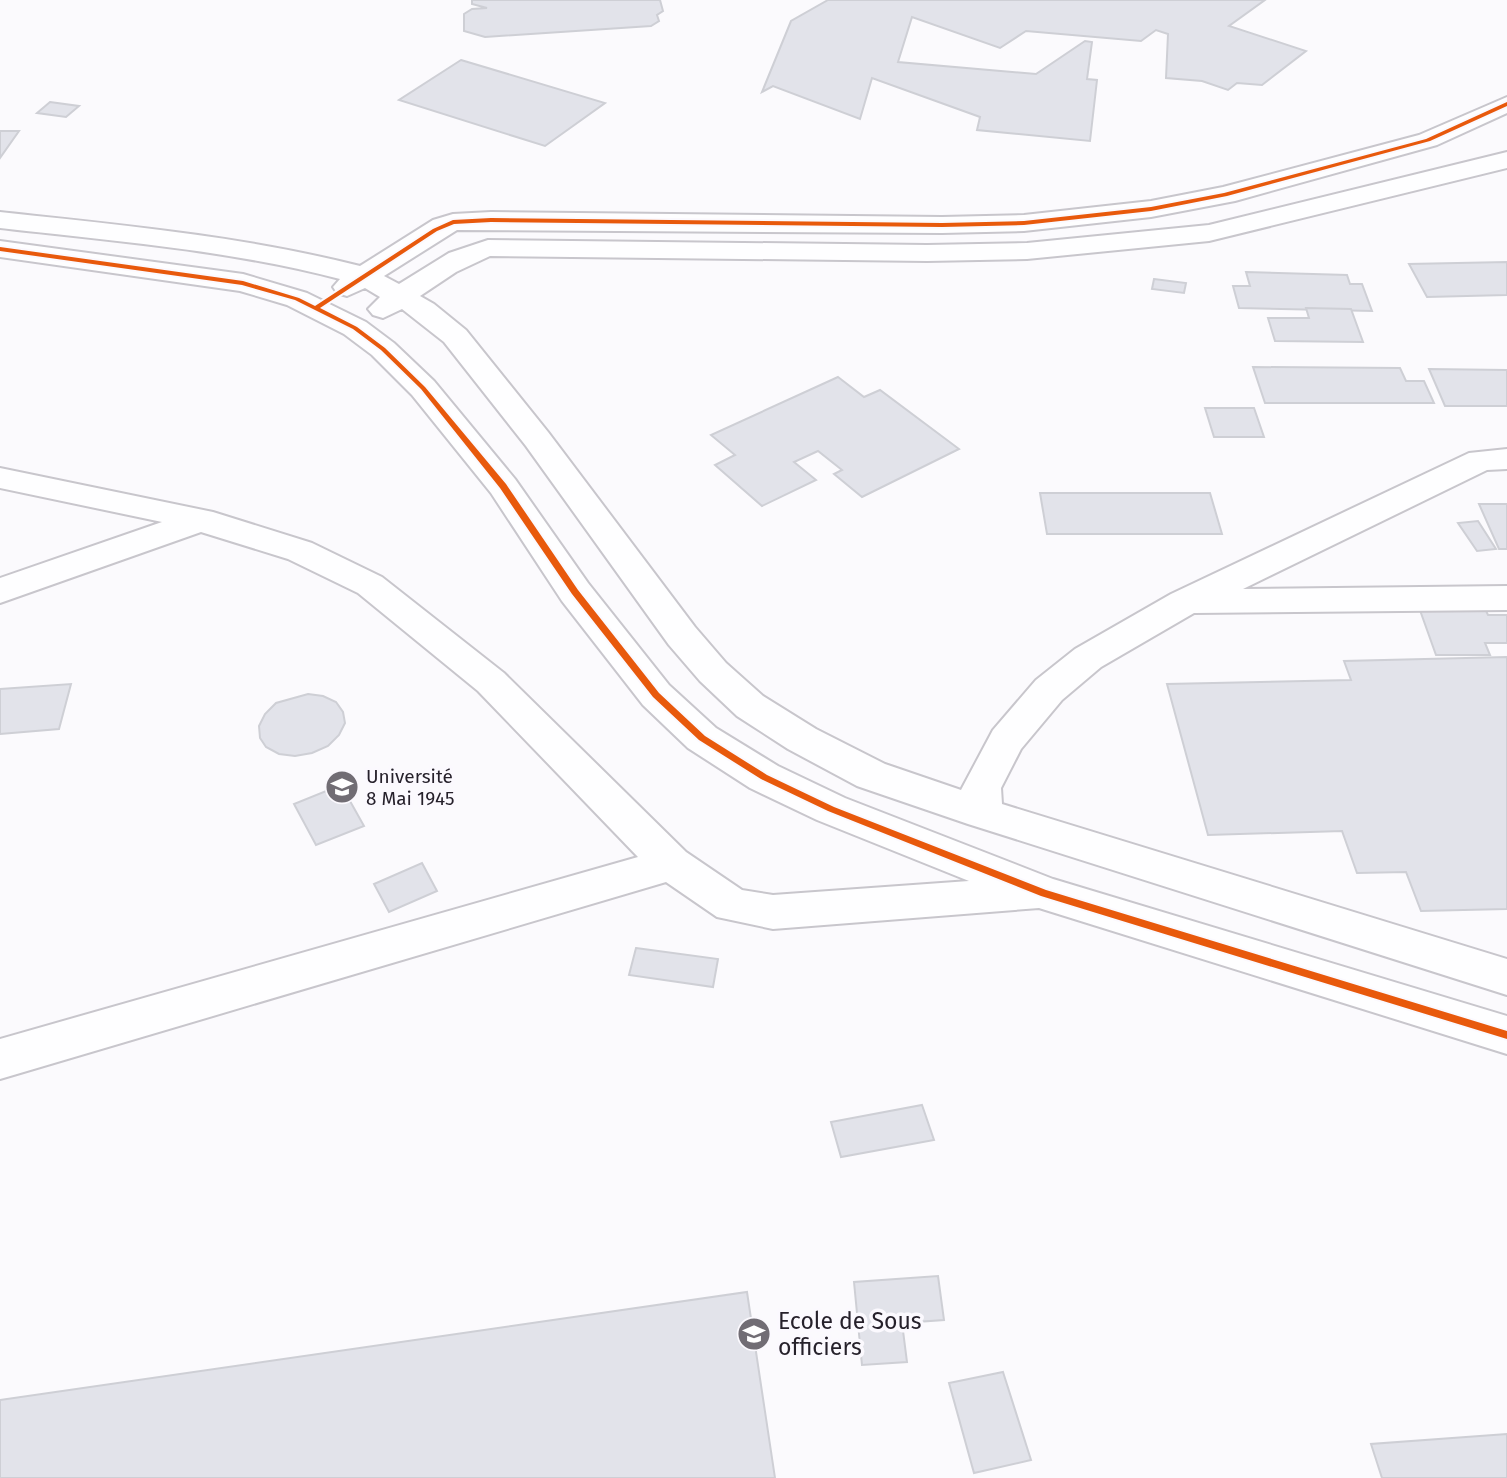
<svg xmlns="http://www.w3.org/2000/svg" width="1507" height="1478" font-family="'Fira Sans',sans-serif">
<style>
.building{fill:#e2e3ea;stroke:#cecfd5;stroke-width:2}
.lines{fill:none;stroke-linecap:round;stroke-linejoin:round}
.minor-casing{stroke:#c8c6cc;stroke-width:4}
.minor{fill:#fefeff;fill-rule:evenodd}
.cycleway-casing{stroke:#fbf9fe;stroke-width:4}
.cycleway{fill:#e8590c;fill-rule:evenodd}
.labels{text-anchor:middle;stroke-width:7;stroke-linejoin:round;paint-order:stroke}
.poi-label{font-size:19px;fill:#26212b;stroke:#fbf9fe;text-anchor:start}
.near-poi-label{font-size:23px;fill:#26212b;stroke:#fbf9fe;text-anchor:start}
</style>
<rect width="100%" height="100%" fill="#fbfafd"/>
<g class="building">
<path d="M472,0H660L663,11L657,15L659,21L651,26L485,37L464,31V14L472,9L487,8L472,4Z"/>
<path d="M828,0H1265L1229,26L1306,51L1262,85L1237,83L1228,90L1202,81L1166,78L1168,34L1156,30L1141,41L1026,31L1000,48L912,17L898,62L1036,74L1085,41L1092,42L1087,79L1097,80L1090,141L977,130L980,117L872,78L860,119L773,86L762,92L791,21Z"/>
<path d="M461,60L605,103L545,146L399,100Z"/>
<path d="M50,102L79,106L66,117L37,113Z"/>
<path d="M0,131H19L0,158Z"/>
<path d="M1507,262V295L1427,297L1409,264Z"/>
<path d="M1246,272L1347,275L1350,284H1362L1372,311L1239,308L1233,286H1250Z"/>
<path d="M1154,279L1186,283L1184,293L1152,289Z"/>
<path d="M1306,308L1351,309L1363,342L1275,341L1268,318H1309Z"/>
<path d="M1253,367L1400,368L1406,381H1424L1434,403H1265Z"/>
<path d="M1429,369L1507,370V406H1445Z"/>
<path d="M838,377L864,397L880,390L959,449L862,497L834,474L842,470L818,451L794,462L816,480L762,506L715,465L735,455L711,435Z"/>
<path d="M1205,408H1254L1264,437H1214Z"/>
<path d="M1040,493H1210L1222,534H1047Z"/>
<path d="M1479,504H1507V549H1499Z"/>
<path d="M1478,521L1496,549L1477,551L1458,523Z"/>
<path d="M1416,599L1481,600L1488,615H1507V643H1485L1490,655H1436Z"/>
<path d="M1507,657V909L1421,911L1406,872L1357,873L1342,831L1208,835L1167,684L1351,680L1344,661Z"/>
<path d="M71,684L59,729L0,734V689Z"/>
<path d="M308,694L323,696L336,702L343,712L345,723L339,735L328,746L312,753L295,756L279,754L266,747L260,738L259,726L265,714L276,703Z"/>
<path d="M341,785L364,826L316,845L294,804Z"/>
<path d="M422,863L437,891L389,912L374,884Z"/>
<path d="M636,948L718,959L713,987L629,975Z"/>
<path d="M922,1105L934,1140L841,1157L831,1122Z"/>
<path d="M938,1276L944,1320L902,1323L907,1362L862,1365L854,1282Z"/>
<path d="M747,1292L775,1478H0V1400Z"/>
<path d="M1003,1372L1031,1460L974,1473L949,1383Z"/>
<path d="M1507,1434V1478H1382L1371,1444Z"/>
</g>
<g class="lines">
<defs>
<g id="minor">
<path d="M1507,97V113L1437,145L1235,201L1151,217L1024,231L942,233L457,230L384,276L399,284L449,253L488,240L927,245L1027,243L1209,225L1507,152V168L1209,241L1027,259L927,261L490,256L456,272L420,296L434,304L466,330L548,432L695,627L726,663L763,696L816,729L885,764L961,790L993,730L1036,680L1075,649L1171,594L1469,453L1507,449V469L1487,470L1243,589L1507,586V610L1194,613L1101,667L1062,700L1021,749L1001,788L1002,804L1507,959V995L968,824L857,786L788,749L737,716L700,681L669,645L526,446L444,342L402,309L383,318L373,315L368,309L380,297L365,288L347,296L337,293L333,287L340,279C229,250 114,241 0,228V212C121,225 242,236 360,266L433,220L453,214L491,212L942,217L1024,215L1151,201L1223,187L1419,135Z"/>
<path d="M0,241L243,274L307,293L366,322L394,343L434,381L515,479L588,583L669,685L716,728L778,766L845,798L1053,879L1507,1016V1054L1039,908L773,929L717,917L666,882L0,1079V1039L638,857L478,691L358,593L288,559L201,532L0,603V578L162,522L0,488V468L213,512L312,543L382,577L504,673L686,852L742,890L773,895L969,881L817,820L750,788L688,748L643,705L562,601L491,493L412,395L372,355L344,334L287,305L240,291L0,257Z"/>
</g>
</defs>
<use href="#minor" class="minor-casing"/>
<use href="#minor" class="minor"/>
<defs>
<path id="cycleway" d="M1507,102V106L1430,141L1227,196L1151,211L1024,225L942,227L491,222L454,224L437,231L320,308L357,327L385,348L425,387L506,484L578,590L659,693L705,736L767,775L834,807L1046,890L1507,1031V1039L1041,896L828,811L761,779L699,740L653,697L572,594L500,488L421,389L381,350L353,329L295,300L242,285L0,251V247L243,281L299,298L315,306L433,229L453,220L491,218L942,223L1024,221L1151,207L1224,193L1426,139Z"/>
</defs>
<use href="#cycleway" class="cycleway-casing"/>
<use href="#cycleway" class="cycleway"/>
</g>
<defs>
<symbol id="university-disc" viewBox="-11 -11 22 22"><circle r="9.5" fill="#716d74" stroke="#fbf9fe"/><path d="M0-5L7-2L0 1L-7-2ZM-4 1L0 2.5L4 1V4Q0 6-4 4Z" fill="#fff"/></symbol>
</defs>
<g fill-rule="evenodd">
<use href="#university-disc" x="323" y="768" width="38" height="38"/>
<use href="#university-disc" x="735" y="1315" width="38" height="38"/>
</g>
<g class="labels">
<g class="poi-label">
<text x="366" y="783">Université<tspan x="366" dy="22">8 Mai 1945</tspan></text>
</g>
<g class="near-poi-label">
<text x="778" y="1329">Ecole de Sous<tspan x="778" dy="26">officiers</tspan></text>
</g>
</g>
</svg>
